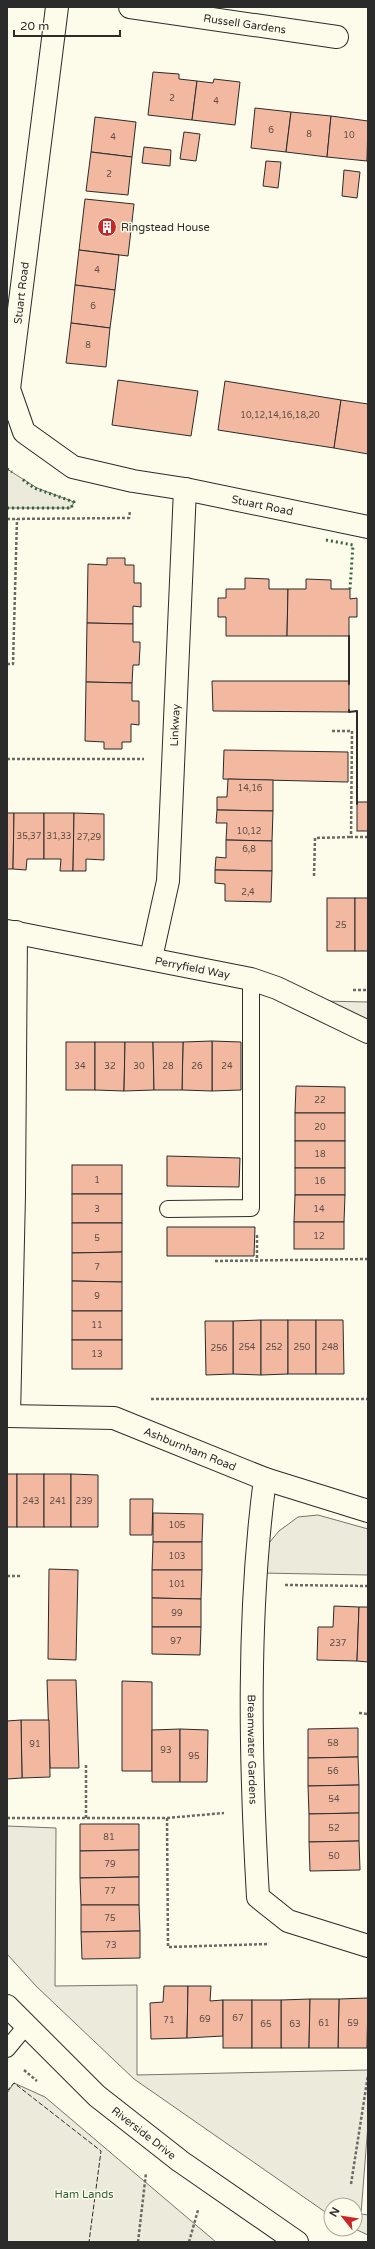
<svg xmlns="http://www.w3.org/2000/svg" width="375" height="2249" font-family="'Varela Round',sans-serif">
<style>
.green{fill:#ecebdb;stroke:#74746e}
.building{fill:#f2b8a0;stroke:#2b2b2b}
.lines{fill:none;stroke-linecap:round;stroke-linejoin:round}
.lane-casing{stroke:#2b2b2b;stroke-width:18}
.street-casing{stroke:#2b2b2b;stroke-width:24}
.secondary-casing{stroke:#2b2b2b;stroke-width:24}
.path{stroke:#6a6964;stroke-width:2.5;stroke-dasharray:3 2;stroke-linecap:butt}
.lane{stroke:#fdfbea;stroke-width:16}
.street{stroke:#fdfbea;stroke-width:22}
.secondary{stroke:#fdfbea;stroke-width:22}
.hedge{stroke:#34623c;stroke-width:3;stroke-dasharray:2 3;stroke-linecap:butt}
.fence{stroke:#2b2b2b;stroke-width:1;stroke-dasharray:5 2;stroke-linecap:butt}
.wall{stroke:#2b2b2b;stroke-width:2}
.labels{text-anchor:middle;stroke-width:3;stroke-linejoin:round;paint-order:stroke}
.number-label{font-size:9px;fill:#5d4e48}
.street-label{font-size:11px;fill:#2b2b2b;stroke:#fdfbea}
.poi-label{font-size:11px;fill:#2b2b2b;stroke:#fdfbea;text-anchor:start}
.park-label{font-size:11px;fill:#34623c;stroke:#fdfbea}
</style>
<rect width="100%" height="100%" fill="#fdfbea"/>
<g class="green">
<path d="M7,469L37,488L74,502L71,508H7Z"/>
<path d="M321,1001L368,1002V1021Z"/>
<path d="M318,1515L368,1529V1575L261,1573L264,1549L279,1531L298,1517Z"/>
<path d="M7,1826L56,1828L55,1986L137,1985V2075L368,2070V2124L361,2214L368,2215V2235L355,2229V2205H331V2216L134,2079L36,1986L7,1954Z"/>
<path d="M14,2083L45,2097L216,2242H7V2093Z"/>
</g>
<g class="building">
<path d="M153,72L179,74V79L197,81L192,120L148,115Z"/>
<path d="M214,79L240,82L235,125L192,120L197,81L213,83Z"/>
<path d="M255,108L291,112L286,152L251,148Z"/>
<path d="M291,112L331,116L327,157L286,152Z"/>
<path d="M331,116L368,121L367,161L327,157Z"/>
<path d="M95,117L136,122L132,157L91,152Z"/>
<path d="M184,132L200,134L196,161L180,159Z"/>
<path d="M144,147L171,150L170,166L142,163Z"/>
<path d="M91,152L132,157L128,195L86,191Z"/>
<path d="M266,161L281,162L278,188L263,186Z"/>
<path d="M344,170L360,172L357,198L342,196Z"/>
<path d="M85,199L134,204L128,256L79,250Z"/>
<path d="M79,250L119,255L115,290L75,285Z"/>
<path d="M75,285L115,290L110,328L71,323Z"/>
<path d="M71,323L110,328L106,367L66,363Z"/>
<path d="M118,380L198,391L191,436L112,425Z"/>
<path d="M225,381L341,400L334,448L218,430Z"/>
<path d="M341,400L368,404V454L334,448Z"/>
<path d="M107,558H125V565H134V583H141V607L133,606V624L87,623L88,564L107,565Z"/>
<path d="M245,578L269,579V589H288L287,636H226V617H218V598H226V589H245Z"/>
<path d="M306,579L331,580V589H350V599L357,598V617H349V636H287L288,589H306Z"/>
<path d="M87,623L133,624V642H140V648L139,665H133L132,683L86,682Z"/>
<path d="M212,681H349V712L213,711Z"/>
<path d="M86,682L132,683V701H139V725L131,724V742H122V749H104V742L85,741Z"/>
<path d="M224,750L348,752V782L223,779Z"/>
<path d="M228,779L273,780V811L217,810V797H227Z"/>
<rect x="357" y="802" width="11" height="29"/>
<path d="M217,810L273,811L272,841L226,840L227,823H216Z"/>
<path d="M7,813H14L13,869H7Z"/>
<path d="M14,813H44V859H27L26,870L13,869Z"/>
<path d="M44,813H74L73,871H60L61,859H44Z"/>
<path d="M74,813L104,814V860L86,859V871H73Z"/>
<path d="M226,840L272,841V871L215,870L216,857L226,858Z"/>
<path d="M215,870L272,871L271,902L225,901V884L215,883Z"/>
<rect x="327" y="898" width="28" height="53"/>
<rect x="355" y="898" width="13" height="53"/>
<path d="M212,1041L241,1042V1090L212,1091Z"/>
<path d="M212,1041V1091L182,1090L183,1042Z"/>
<rect x="66" y="1042" width="29" height="48"/>
<path d="M95,1042H125L124,1091L95,1090Z"/>
<path d="M125,1042H153L154,1090L124,1091Z"/>
<path d="M153,1042H183L182,1090H154Z"/>
<path d="M296,1086L345,1087V1113H295Z"/>
<rect x="295" y="1113" width="50" height="28"/>
<rect x="295" y="1141" width="50" height="27"/>
<path d="M167,1156L240,1158L239,1187L167,1186Z"/>
<rect x="72" y="1165" width="50" height="29"/>
<rect x="295" y="1168" width="50" height="27"/>
<rect x="72" y="1194" width="50" height="29"/>
<path d="M295,1195H345L344,1222H294Z"/>
<rect x="294" y="1222" width="50" height="27"/>
<path d="M72,1223H122V1252L72,1253Z"/>
<path d="M167,1227H255L254,1256H167Z"/>
<path d="M122,1252V1282L72,1281V1253Z"/>
<path d="M72,1281L122,1282V1311H72Z"/>
<rect x="72" y="1311" width="50" height="29"/>
<path d="M261,1320V1375L233,1374V1321Z"/>
<path d="M261,1320H288V1374L261,1375Z"/>
<rect x="288" y="1320" width="28" height="54"/>
<path d="M316,1320H343L344,1374H316Z"/>
<path d="M205,1321H233V1374L206,1375Z"/>
<rect x="72" y="1340" width="50" height="29"/>
<rect x="7" y="1474" width="10" height="53"/>
<rect x="17" y="1474" width="27" height="53"/>
<rect x="44" y="1474" width="27" height="53"/>
<path d="M71,1474L98,1475V1527H71Z"/>
<path d="M130,1499H153L152,1535H130Z"/>
<path d="M153,1513L203,1514L202,1542H153Z"/>
<path d="M153,1542H202V1570H152Z"/>
<path d="M49,1569L78,1570L76,1660L48,1659Z"/>
<path d="M152,1570H202L201,1599L152,1598Z"/>
<path d="M152,1598L201,1599V1627H152Z"/>
<path d="M334,1606L359,1607L357,1661L317,1660L318,1627H333Z"/>
<path d="M359,1607H368V1662L357,1661Z"/>
<path d="M152,1627H201L200,1655L152,1654Z"/>
<path d="M47,1680H76L79,1768H50Z"/>
<path d="M122,1681L152,1682V1771H122Z"/>
<path d="M21,1720H49L50,1777L22,1778Z"/>
<path d="M21,1720L22,1778L7,1779V1721Z"/>
<path d="M358,1728V1757L308,1758V1729Z"/>
<path d="M180,1729V1782H152V1730Z"/>
<path d="M180,1729L208,1730L207,1782H180Z"/>
<path d="M358,1757L359,1785L308,1786V1758Z"/>
<path d="M359,1785V1813L309,1814L308,1786Z"/>
<path d="M359,1813V1841L309,1842V1814Z"/>
<path d="M80,1824H139V1850L80,1851Z"/>
<path d="M359,1841L360,1870L310,1871L309,1842Z"/>
<path d="M139,1850V1877L80,1878V1851Z"/>
<path d="M139,1877V1905H81L80,1878Z"/>
<path d="M81,1905H139L140,1931L81,1932Z"/>
<path d="M140,1931V1958L82,1959L81,1932Z"/>
<path d="M164,1986H188L187,2038L151,2039L150,2003L163,2002Z"/>
<path d="M188,1986H211L210,2001L223,2000V2036L187,2038Z"/>
<path d="M368,1998L367,2048H338L339,1999Z"/>
<path d="M310,1999L309,2048H281V2000Z"/>
<path d="M310,1999H339L338,2048H309Z"/>
<rect x="223" y="2000" width="29" height="48"/>
<rect x="252" y="2000" width="29" height="48"/>
</g>
<g class="lines">
<defs>
<g id="lane">
<path d="M168,1209L251,1208V979"/>
<path d="M7,2049L26,2026"/>
</g>
<g id="street">
<path id="s1" d="M57,7L9,389L24,432L73,467L133,481L185,489L368,527"/>
<path id="s2" d="M130,7L337,37"/>
<path id="s3" d="M7,931L251,979L277,988L368,1032"/>
<path id="s4" d="M151,958L168,881L185,489"/>
<path id="s5" d="M7,1416L114,1418L265,1479L368,1511"/>
<path d="M9,1416L14,1195L16,932"/>
<path id="s6" d="M265,1479C247,1615 250,1760 258,1897L288,1921L368,1946"/>
</g>
<g id="secondary">
<path id="s7" d="M7,2006L97,2096L180,2161L297,2242"/>
</g>
</defs>
<use href="#lane" class="lane-casing"/>
<use href="#street" class="street-casing"/>
<use href="#secondary" class="secondary-casing"/>
<g class="path">
<path d="M7,519L129,518L130,511"/>
<path d="M7,664H13L17,519"/>
<path d="M332,731H352L351,837H368"/>
<path d="M7,759H144"/>
<path d="M314,876L315,838L351,837"/>
<path d="M353,990H368"/>
<path d="M257,1235V1260"/>
<path d="M215,1261L368,1259"/>
<path d="M151,1399H368"/>
<path d="M7,1576H20"/>
<path d="M285,1585L368,1586"/>
<path d="M359,1713L368,1714"/>
<path d="M7,1818H167L224,1813"/>
<path d="M86,1818V1765"/>
<path d="M167,1818L168,1947L269,1944"/>
<path d="M24,2070L37,2081"/>
<path d="M351,2184L368,2075"/>
<path d="M138,2242L146,2173"/>
<path d="M189,2242L198,2210"/>
</g>
<use href="#lane" class="lane"/>
<use href="#street" class="street"/>
<use href="#secondary" class="secondary"/>
<g class="hedge">
<path d="M7,469L12,472"/>
<path d="M7,508H71L74,502L34,488L22,479"/>
<path d="M326,540L353,545L350,589"/>
</g>
<path class="fence" d="M7,2091L14,2083L101,2151L89,2242"/>
<g class="wall">
<path d="M349,684V636"/>
<path d="M349,710V712L357,711V804"/>
</g>
</g>
<defs>
<symbol id="building-disc" viewBox="-11 -11 22 22"><circle r="9.5" fill="#c62828" stroke="#fdfbea"/><path d="M-4-6H4V6H1V3H-1V6H-4ZM-2.5-4.3h1.7v1.8h-1.7ZM.8-4.3h1.7v1.8H.8ZM-2.5-1h1.7V.8h-1.7ZM.8-1h1.7V.8H.8Z" fill="#fff"/></symbol>
</defs>
<g fill-rule="evenodd">
<use href="#building-disc" x="96" y="216" width="22" height="22"/>
</g>
<g class="labels">
<g class="number-label">
<text x="172" y="101">2</text>
<text x="216" y="104">4</text>
<text x="271" y="133">6</text>
<text x="309" y="137">8</text>
<text x="349" y="138">10</text>
<text x="113" y="140">4</text>
<text x="109" y="177">2</text>
<text x="97" y="273">4</text>
<text x="93" y="309">6</text>
<text x="88" y="348">8</text>
<text x="280" y="418">10,12,14,16,18,20</text>
<text x="250" y="791">14,16</text>
<text x="249" y="834">10,12</text>
<text x="29" y="839">35,37</text>
<text x="59" y="839">31,33</text>
<text x="89" y="840">27,29</text>
<text x="249" y="852">6,8</text>
<text x="248" y="895">2,4</text>
<text x="341" y="928">25</text>
<text x="80" y="1069">34</text>
<text x="110" y="1069">32</text>
<text x="139" y="1069">30</text>
<text x="168" y="1069">28</text>
<text x="197" y="1069">26</text>
<text x="227" y="1069">24</text>
<text x="320" y="1103">22</text>
<text x="320" y="1130">20</text>
<text x="320" y="1157">18</text>
<text x="97" y="1183">1</text>
<text x="320" y="1184">16</text>
<text x="97" y="1212">3</text>
<text x="319" y="1212">14</text>
<text x="319" y="1239">12</text>
<text x="97" y="1241">5</text>
<text x="97" y="1270">7</text>
<text x="97" y="1299">9</text>
<text x="97" y="1328">11</text>
<text x="247" y="1350">254</text>
<text x="274" y="1350">252</text>
<text x="302" y="1350">250</text>
<text x="330" y="1350">248</text>
<text x="219" y="1351">256</text>
<text x="97" y="1357">13</text>
<text x="31" y="1504">243</text>
<text x="58" y="1504">241</text>
<text x="84" y="1504">239</text>
<text x="177" y="1528">105</text>
<text x="177" y="1559">103</text>
<text x="177" y="1587">101</text>
<text x="177" y="1616">99</text>
<text x="176" y="1644">97</text>
<text x="338" y="1646">237</text>
<text x="333" y="1746">58</text>
<text x="35" y="1747">91</text>
<text x="166" y="1753">93</text>
<text x="194" y="1759">95</text>
<text x="333" y="1774">56</text>
<text x="334" y="1802">54</text>
<text x="334" y="1831">52</text>
<text x="109" y="1840">81</text>
<text x="334" y="1859">50</text>
<text x="110" y="1867">79</text>
<text x="110" y="1894">77</text>
<text x="110" y="1921">75</text>
<text x="111" y="1948">73</text>
<text x="238" y="2021">67</text>
<text x="205" y="2022">69</text>
<text x="169" y="2023">71</text>
<text x="324" y="2026">61</text>
<text x="353" y="2026">59</text>
<text x="266" y="2027">65</text>
<text x="295" y="2027">63</text>
</g>
<g class="street-label">
<text dy="4" stroke="none"><textPath href="#s2" startOffset="116">Russell Gardens</textPath></text>
<text transform="translate(21 293) rotate(-83)" y="4">Stuart Road</text>
<text dy="4" stroke="none"><textPath href="#s1" startOffset="684">Stuart Road</textPath></text>
<text dy="4" stroke="none"><textPath href="#s4" startOffset="235">Linkway</textPath></text>
<text dy="4" stroke="none"><textPath href="#s3" startOffset="189">Perryfield Way</textPath></text>
<text dy="4" stroke="none"><textPath href="#s5" startOffset="189">Ashburnham Road</textPath></text>
<text dy="4" stroke="none"><textPath href="#s6" startOffset="271">Breamwater Gardens</textPath></text>
<text dy="4" stroke="none"><textPath href="#s7" startOffset="187">Riverside Drive</textPath></text>
</g>
<g class="poi-label">
<text x="121" y="231">Ringstead House</text>
</g>
<g class="park-label">
<text x="84" y="2198">Ham Lands</text>
</g>
</g>
<rect width="375" height="2249" fill="none" stroke="#2b2b2b" stroke-width="16"/>
<g transform="translate(343 2217) rotate(300)"><circle r="19" fill="#fdfbea" stroke="#a9a89e"/>
<path d="M0-3L7 15L0 10L-7 15Z" fill="#c62828"/>
<text y="-6" font-size="11" font-weight="bold" text-anchor="middle" fill="#2b2b2b">N</text>
</g>
<path d="M14 30v6h106v-6" fill="none" stroke="#2b2b2b" stroke-width="2"/>
<text x="20" y="30" font-size="12" fill="#2b2b2b" stroke="#fdfbea" stroke-width="3" paint-order="stroke">20 m</text>
</svg>
